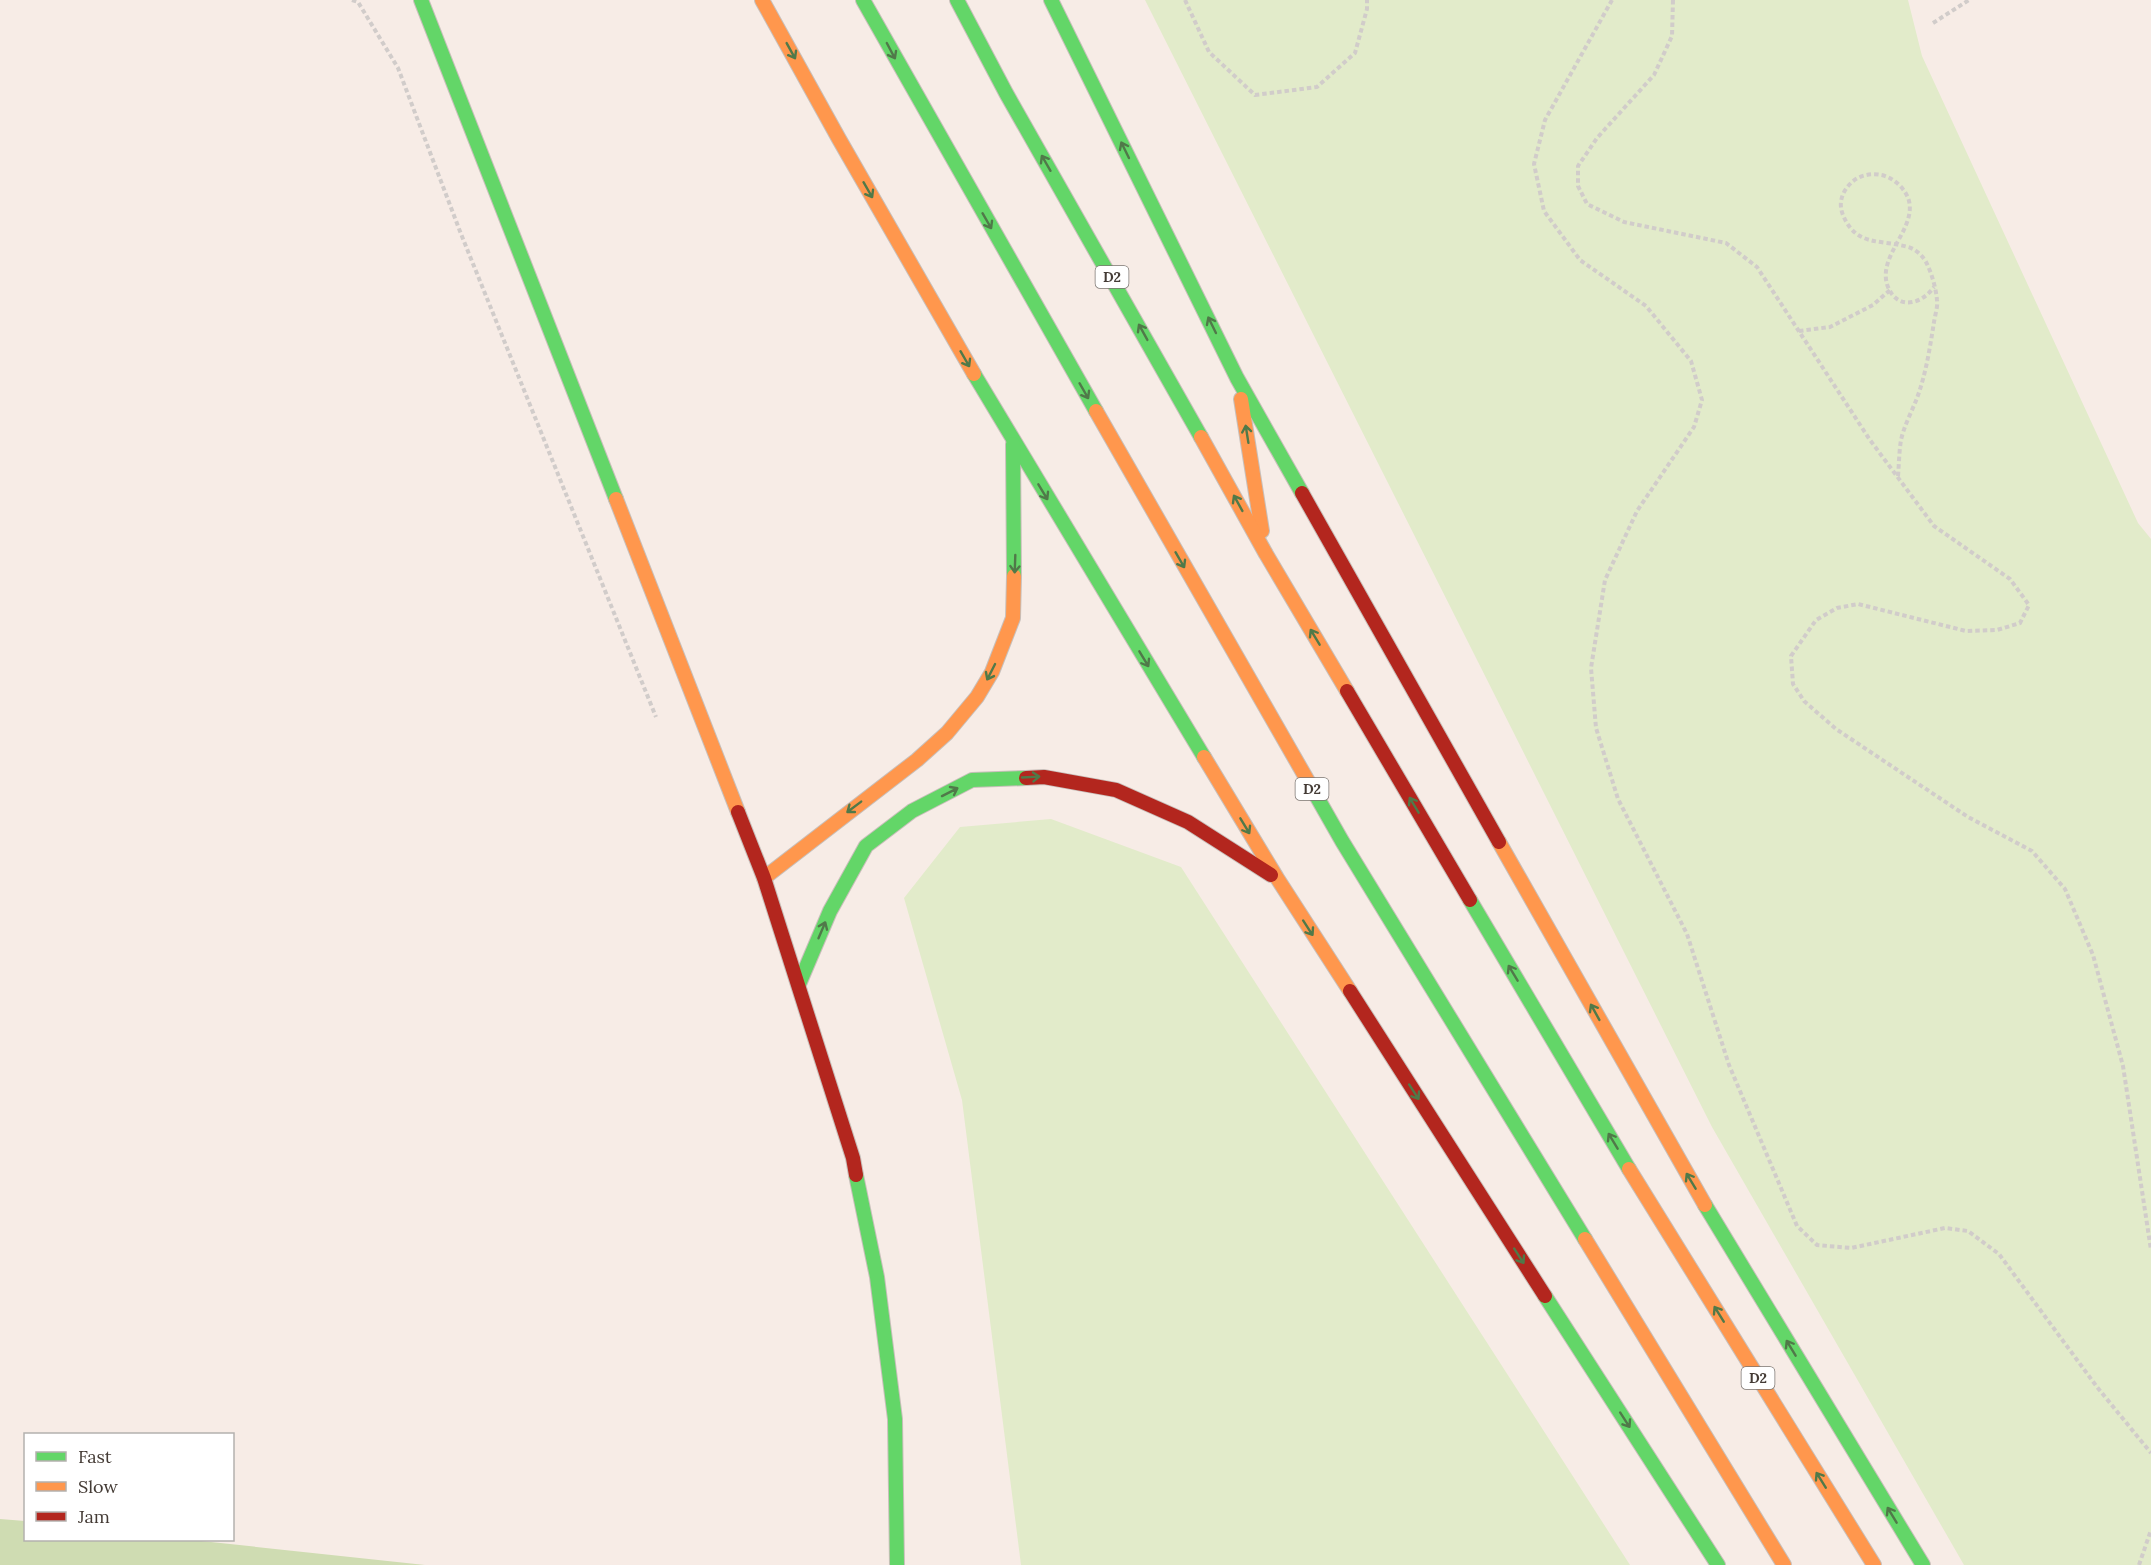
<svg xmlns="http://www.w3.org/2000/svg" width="2151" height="1565" font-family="Lora,serif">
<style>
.green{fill:#e2ebca}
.forest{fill:#cfdcb2}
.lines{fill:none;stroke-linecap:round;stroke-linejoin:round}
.fast-casing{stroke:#c8bfba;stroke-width:16}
.slow-casing{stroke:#c8bfba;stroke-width:16}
.jam-casing{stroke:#c8bfba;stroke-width:16}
.path{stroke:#d1ccca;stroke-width:4;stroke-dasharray:4.5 3;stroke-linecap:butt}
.fast{stroke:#63d668;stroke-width:14}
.slow{stroke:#ff974d;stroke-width:14}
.jam{stroke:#b3261e;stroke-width:14}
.oneway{stroke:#507949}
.labels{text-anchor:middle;stroke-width:6;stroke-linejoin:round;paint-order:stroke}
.shield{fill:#fff;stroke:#7c7672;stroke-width:1.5}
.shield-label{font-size:14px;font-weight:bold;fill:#443b35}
</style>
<rect width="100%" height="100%" fill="#f7ece6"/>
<g class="green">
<path d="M1145,0H1908L1922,56L2138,523L2151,539V1565H1964L1712,1127Z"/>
<path d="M1051,819L1181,867L1630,1565H1021L962,1100L904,898L960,827Z"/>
</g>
<path class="forest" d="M0,1519L25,1521L26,1540H192L425,1565H0Z"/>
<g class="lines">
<defs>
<g id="fast">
<path d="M421,0L616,499"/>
<path d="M863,0L1096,411"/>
<path d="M957,0L1006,93L1201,437"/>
<path d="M1051,0L1237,378L1302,493"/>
<path d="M974,374L1204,757"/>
<path d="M1013,444L1014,576"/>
<path d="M1309,783L1342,841L1585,1239"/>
<path d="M1470,900L1629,1169"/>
<path d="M799,984L830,911L866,846L912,811L972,780L1026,778"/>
<path d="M856,1175L877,1277L895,1419L897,1565"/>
<path d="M1705,1205L1923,1565"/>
<path d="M1545,1296L1718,1565"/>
</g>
<g id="slow">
<path d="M762,0L839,139L974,374"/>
<path d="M1241,399L1262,531"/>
<path d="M1096,411L1309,783"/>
<path d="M1201,437L1266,554L1347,691"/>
<path d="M616,499L738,812"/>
<path d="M1204,757L1277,878L1350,991"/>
<path d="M1499,842L1705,1205"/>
<path d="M764,878L917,760L947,733L977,697L992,672L1013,618L1014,576"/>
<path d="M1629,1169L1874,1565"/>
<path d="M1585,1239L1784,1565"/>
</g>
<g id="jam">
<path d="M1302,493L1499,842"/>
<path d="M1347,691L1470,900"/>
<path d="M1026,778L1044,777L1116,790L1188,822L1271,875"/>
<path d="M738,812L764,878L853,1158L856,1175"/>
<path d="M1350,991L1545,1296"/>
</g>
</defs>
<use href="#fast" class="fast-casing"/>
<use href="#slow" class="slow-casing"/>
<use href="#jam" class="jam-casing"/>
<g class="path">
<path d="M352,0L358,2L398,68L461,234L656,717"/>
<path d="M1185,0L1209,52L1255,95L1317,87L1355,53L1367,9V0"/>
<path d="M1612,0L1545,120L1534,164L1544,211L1580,260L1646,306L1691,361L1702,400L1694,427L1637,511L1605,580L1591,668L1596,728L1618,799L1687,934L1729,1065L1797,1226L1817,1245L1851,1248L1945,1228L1968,1231L1999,1254L2097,1387L2151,1453"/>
<path d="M1673,0L1672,36L1654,75L1597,138L1578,166V186L1587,204L1624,222L1726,243L1757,267L1870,440L1934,526L2010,579L2029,605L2020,623L1997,630L1966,631L1858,604L1837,608L1816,620L1791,656L1793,684L1804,701L1836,729L1968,817L2032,851L2065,889L2093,955L2123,1066L2151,1250"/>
<path d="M1933,23L1969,0"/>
<path d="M1799,331L1830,327L1873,305L1890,290"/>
<path d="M1898,476C1899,465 1899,452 1901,440C1904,426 1912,411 1917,398C1926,374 1930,347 1934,322C1935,315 1938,307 1937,300C1936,289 1932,274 1927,264C1924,257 1916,249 1908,247C1880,239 1856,247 1843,215C1838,203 1842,192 1851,183C1859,175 1871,173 1881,175C1893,177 1906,189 1909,201C1916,230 1876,257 1888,287C1898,311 1922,304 1934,287"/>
<path d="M2139,1565L2151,1530"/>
</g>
<use href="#fast" class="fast"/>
<use href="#slow" class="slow"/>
<use href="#jam" class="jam"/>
</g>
<defs><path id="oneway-shaft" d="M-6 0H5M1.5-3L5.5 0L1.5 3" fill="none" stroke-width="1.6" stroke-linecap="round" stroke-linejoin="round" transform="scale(1.5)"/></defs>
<g class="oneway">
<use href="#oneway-shaft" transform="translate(791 51) rotate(61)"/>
<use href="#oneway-shaft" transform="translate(891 51) rotate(62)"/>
<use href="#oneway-shaft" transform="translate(1125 150) rotate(-116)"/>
<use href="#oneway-shaft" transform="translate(1046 163) rotate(-120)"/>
<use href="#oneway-shaft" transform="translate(868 190) rotate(60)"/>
<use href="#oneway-shaft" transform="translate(987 221) rotate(60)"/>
<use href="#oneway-shaft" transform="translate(1212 325) rotate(-116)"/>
<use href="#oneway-shaft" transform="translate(1143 332) rotate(-119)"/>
<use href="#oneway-shaft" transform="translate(965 359) rotate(60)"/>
<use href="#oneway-shaft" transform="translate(1084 391) rotate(60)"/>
<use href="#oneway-shaft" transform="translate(1247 434) rotate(-99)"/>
<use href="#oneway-shaft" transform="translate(1043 492) rotate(59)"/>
<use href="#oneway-shaft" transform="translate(1238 503) rotate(-119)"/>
<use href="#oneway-shaft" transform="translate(1180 560) rotate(60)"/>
<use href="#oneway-shaft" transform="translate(1015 564) rotate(92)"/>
<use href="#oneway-shaft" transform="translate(1315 637) rotate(-121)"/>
<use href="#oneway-shaft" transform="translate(1144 659) rotate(59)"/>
<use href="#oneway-shaft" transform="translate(991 672) rotate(117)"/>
<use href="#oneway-shaft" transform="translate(1031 777) rotate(-3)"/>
<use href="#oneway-shaft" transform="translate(950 792) rotate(-27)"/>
<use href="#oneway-shaft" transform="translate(1414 805) rotate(-121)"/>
<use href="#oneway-shaft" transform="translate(854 807) rotate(143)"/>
<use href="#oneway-shaft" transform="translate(1245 826) rotate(59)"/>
<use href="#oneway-shaft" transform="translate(1308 928) rotate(57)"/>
<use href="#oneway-shaft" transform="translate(822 930) rotate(-67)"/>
<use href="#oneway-shaft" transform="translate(1513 973) rotate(-121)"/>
<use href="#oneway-shaft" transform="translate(1595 1012) rotate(-119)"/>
<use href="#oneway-shaft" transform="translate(1414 1092) rotate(57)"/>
<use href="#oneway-shaft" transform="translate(1613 1141) rotate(-121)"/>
<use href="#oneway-shaft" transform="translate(1691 1181) rotate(-121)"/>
<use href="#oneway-shaft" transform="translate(1519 1256) rotate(57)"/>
<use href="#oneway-shaft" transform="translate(1719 1314) rotate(-122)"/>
<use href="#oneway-shaft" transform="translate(1791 1348) rotate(-121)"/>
<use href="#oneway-shaft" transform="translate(1625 1420) rotate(57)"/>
<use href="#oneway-shaft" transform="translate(1821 1480) rotate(-122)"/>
<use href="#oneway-shaft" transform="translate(1892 1515) rotate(-121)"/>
</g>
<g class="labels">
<g class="shield">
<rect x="1095.5" y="266" width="33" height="22" rx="4.5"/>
<rect x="1295.5" y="778" width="33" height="22" rx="4.5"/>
<rect x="1741.5" y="1367" width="33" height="22" rx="4.5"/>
</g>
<g class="shield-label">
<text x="1112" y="282">D2</text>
<text x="1312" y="794">D2</text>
<text x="1758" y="1383">D2</text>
</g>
</g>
<rect x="24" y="1433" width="210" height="108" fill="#ffffff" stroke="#b4b1ae" stroke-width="1.5"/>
<rect x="36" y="1452" width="30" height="9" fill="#63d668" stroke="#b4b1ae" stroke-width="1.5"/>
<text x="78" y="1463" font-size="18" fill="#443b35">Fast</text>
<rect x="36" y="1482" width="30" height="9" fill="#ff974d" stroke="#b4b1ae" stroke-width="1.5"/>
<text x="78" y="1493" font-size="18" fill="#443b35">Slow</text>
<rect x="36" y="1512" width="30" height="9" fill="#b3261e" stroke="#b4b1ae" stroke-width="1.5"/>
<text x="78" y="1523" font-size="18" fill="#443b35">Jam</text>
</svg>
